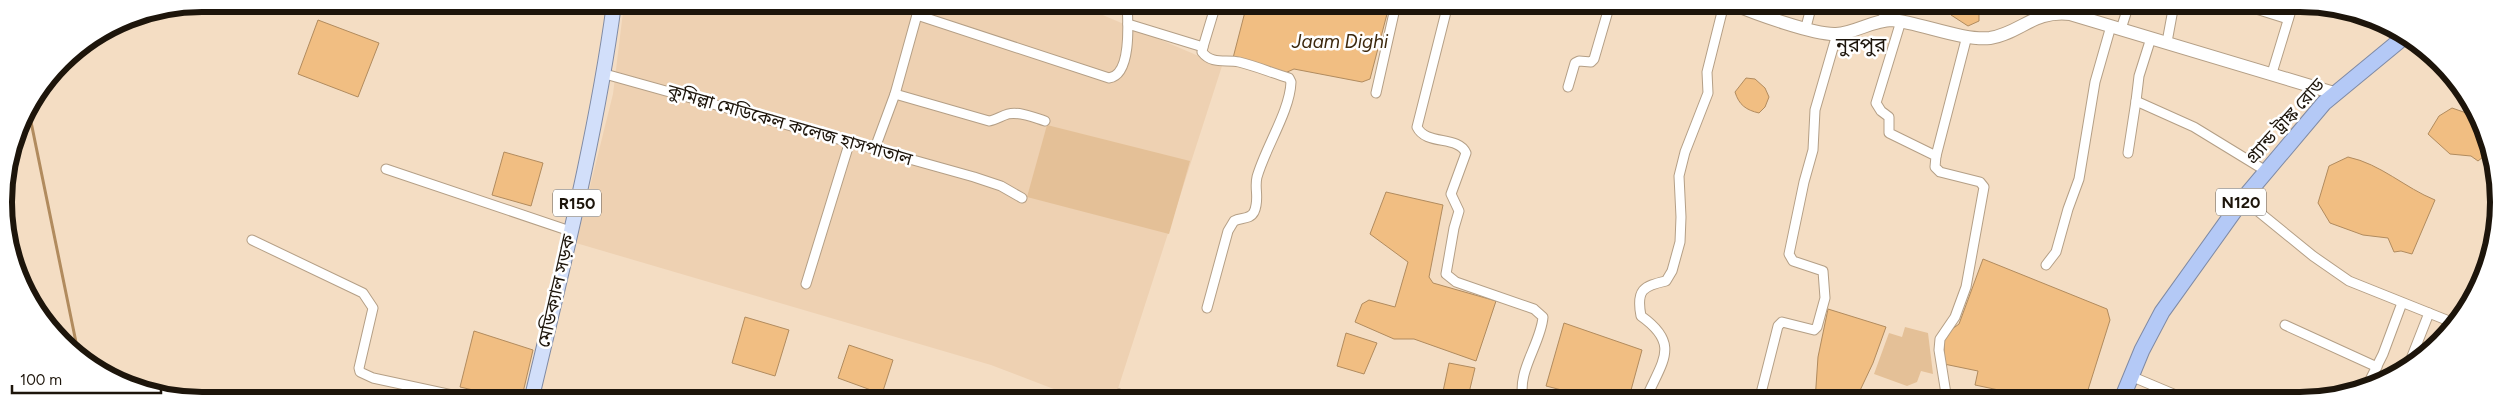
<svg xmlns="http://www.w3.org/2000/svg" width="2502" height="405" font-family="Figtree,'Noto Sans Bengali',sans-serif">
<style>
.built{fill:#eed1b2}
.green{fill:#e4c097}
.water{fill:#f1be82;stroke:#b18b5e}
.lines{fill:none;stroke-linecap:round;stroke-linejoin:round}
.stream{stroke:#b18b5e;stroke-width:3}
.street-casing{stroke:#b49f86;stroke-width:11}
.secondary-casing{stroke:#b49f86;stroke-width:14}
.primary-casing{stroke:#7f8aa4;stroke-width:16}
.highway-casing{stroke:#7f8aa4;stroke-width:17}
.street{stroke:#fff;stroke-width:9}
.secondary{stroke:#fff;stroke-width:12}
.primary{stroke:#d2dffa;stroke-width:14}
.highway{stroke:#b4c9f6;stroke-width:15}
.labels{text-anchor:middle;stroke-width:5;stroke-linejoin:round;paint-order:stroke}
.shield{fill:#fff;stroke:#615b54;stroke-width:1}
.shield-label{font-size:16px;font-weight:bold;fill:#1d150b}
.street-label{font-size:18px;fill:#1d150b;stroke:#fff}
.water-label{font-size:19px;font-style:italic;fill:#3d290e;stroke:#fff}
.quarter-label{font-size:20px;fill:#1d150b;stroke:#fff}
.rim{fill:none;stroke:#1d150b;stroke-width:6}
</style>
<rect width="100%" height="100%" fill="#f4ddc3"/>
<path class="built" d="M624,4H1077L1222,66L1114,401H1085L991,365L576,243L613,94Z"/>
<g class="green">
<path d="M1047,125L1190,161L1169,234L1027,197Z"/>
<path d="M1905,327L1928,333L1933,374L1921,371L1917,382L1907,386L1874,374L1889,333L1902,337Z"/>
</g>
<g class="water">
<path d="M1247,4H1341L1387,14L1370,79L1362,82L1294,69L1285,73L1233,58Z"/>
<path d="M1948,4H1979V21L1968,26L1951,15Z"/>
<path d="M318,20L379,43L358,97L298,74Z"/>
<path d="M1746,78L1755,79L1765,88L1769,97L1765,107L1759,113C1746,110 1739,105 1735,92Z"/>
<path d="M2452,108L2475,116L2488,139V153L2478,161L2471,156L2450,154L2428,134L2439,116Z"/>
<path d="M504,152L543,163L531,206L492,195Z"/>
<path d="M2348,157C2381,164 2405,188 2435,200L2412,254L2401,251L2394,252L2388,238L2363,235L2330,223L2318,203L2329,166Z"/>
<path d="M1386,192L1443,205L1429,277L1433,283L1496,301L1476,361L1414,339H1394L1355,322L1362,304L1369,300L1395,307L1408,262L1370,234Z"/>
<path d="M1983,259L2107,309L2110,320L2087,393C2074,395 2062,401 2051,401L1975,385L1978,371L1944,364V335L1959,324Z"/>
<path d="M1828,309L1886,327L1873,363L1855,401H1815L1818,357Z"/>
<path d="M745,317L789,330L775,376L732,363Z"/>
<path d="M1564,323L1642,350L1628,401H1605L1546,386Z"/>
<path d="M474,331L533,350L521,401L460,387Z"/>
<path d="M1346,333L1377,343L1364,374L1337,366Z"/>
<path d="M849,345L893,360L882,394L838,378Z"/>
<path d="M1449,363L1475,368L1467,401H1441Z"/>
<path d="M1486,391L1505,398L1504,401H1484Z"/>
</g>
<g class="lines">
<path class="stream" d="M29,112L78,352"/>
<defs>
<g id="street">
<path d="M1448,4L1417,127C1426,146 1458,135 1466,153L1451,194L1459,211L1454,228L1446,274L1456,282L1534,309L1543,317C1541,344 1515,373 1524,401"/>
<path d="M2253,8L2288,19"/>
<path d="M917,15L1109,78C1132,75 1128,21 1127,4"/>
<path d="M1883,20L1886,4"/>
<path d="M1901,21L1876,103L1881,111L1889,117V133L1936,156L1935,167L1940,172L1980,182L1984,187L1966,287L1955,317L1940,339L1939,350L1947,400"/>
<path d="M1128,24L1203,47L1216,4"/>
<path d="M1806,27L1812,4"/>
<path d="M2121,29L2129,4"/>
<path d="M2151,38L2139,76L2136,101L2194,127L2266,171"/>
<path d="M2167,42L2174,4"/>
<path d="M1203,47L1202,52C1212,65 1226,59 1239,62C1256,66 1272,73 1289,78L1291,82C1290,111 1265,148 1257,177C1254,189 1260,199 1254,212C1250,220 1241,217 1234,221L1228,231L1207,308"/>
<path d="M2272,73L2293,4"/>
<path d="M605,74L974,177L1001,186L1022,198"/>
<path d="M1568,87L1575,63L1579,61L1591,62L1594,59L1610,4"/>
<path d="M1376,93L1396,4"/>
<path d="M895,94L989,121C996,120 1001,116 1008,114C1020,111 1035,118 1045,121"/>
<path d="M875,148L895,94L920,4"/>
<path d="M2128,153L2136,101"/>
<path d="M1936,156L1967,36"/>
<path d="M386,169L570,231"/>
<path d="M2243,199L2313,256L2349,281L2454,323"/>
<path d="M252,240L363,293L373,308L359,368L360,372L373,378L480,401"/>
<path d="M2046,265L2056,252L2068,209L2079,179L2095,82L2111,26"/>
<path d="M806,284L850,141"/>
<path d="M2285,325L2377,367"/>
<path d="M2409,364L2429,313"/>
<path d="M2133,377L2190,401"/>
<path d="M2366,388L2383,354L2402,303"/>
<path d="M1117,401L1119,394"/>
<path d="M1645,401C1661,362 1682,345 1641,316C1636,290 1643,286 1666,281L1672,271L1680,242L1681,217L1679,176L1685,152L1708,93L1707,72L1724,4"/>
<path d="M1759,401L1778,326L1782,322L1814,330L1817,327L1825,298L1823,271L1793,261L1789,254L1804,182L1813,150L1815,110L1837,34"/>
<path d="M1947,401L1967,398L1996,401"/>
</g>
<path id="secondary" d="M1733,4C1754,13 1814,35 1836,34C1855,33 1873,20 1892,20C1921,23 1963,41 1990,38C2021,33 2033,10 2070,14L2334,93"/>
<path id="primary" d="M531,401C562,269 596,138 614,4"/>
<path id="highway" d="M2121,401L2142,350L2162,312L2243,199L2324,103L2404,37"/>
</defs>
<use href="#street" class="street-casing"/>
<use href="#secondary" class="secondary-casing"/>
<use href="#primary" class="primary-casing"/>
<use href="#highway" class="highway-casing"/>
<use href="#street" class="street"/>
<use href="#secondary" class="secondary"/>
<use href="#primary" class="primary"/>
<use href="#highway" class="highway"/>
</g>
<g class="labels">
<g class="shield">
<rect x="2216" y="188.5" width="50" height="27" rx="4"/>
<rect x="553" y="189.5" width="48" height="27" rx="4"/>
</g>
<g class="shield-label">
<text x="2241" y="208">N120</text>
<text x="577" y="209">R150</text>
</g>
<g class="street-label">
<text transform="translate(2285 121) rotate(-48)" y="6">গ্র্যান্ড ট্রাঙ্ক রোড</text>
<text transform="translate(790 125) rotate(16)" y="6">কুমিল্লা মেডিকেল কলেজ হাসপাতাল</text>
<text transform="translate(556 291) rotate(-77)" y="6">মেডিক্যাল সড়ক</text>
</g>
<g class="water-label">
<text x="1340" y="48">Jaam Dighi</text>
</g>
<g class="quarter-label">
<text x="1861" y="52">নুরপুর</text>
</g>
</g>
<path d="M0 0H2502V405H0ZM202 12H2300A190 190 0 0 1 2490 202V202A190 190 0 0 1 2300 392H202A190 190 0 0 1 12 202V202A190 190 0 0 1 202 12Z" fill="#fff" fill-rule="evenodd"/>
<path class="rim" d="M202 12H2300A190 190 0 0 1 2490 202V202A190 190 0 0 1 2300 392H202A190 190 0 0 1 12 202V202A190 190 0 0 1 202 12Z"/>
<path d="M12 385v8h149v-8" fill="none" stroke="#1d150b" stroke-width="2.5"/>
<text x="20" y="385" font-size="15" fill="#1d150b" stroke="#ffffff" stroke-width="4" paint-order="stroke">100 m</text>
</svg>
